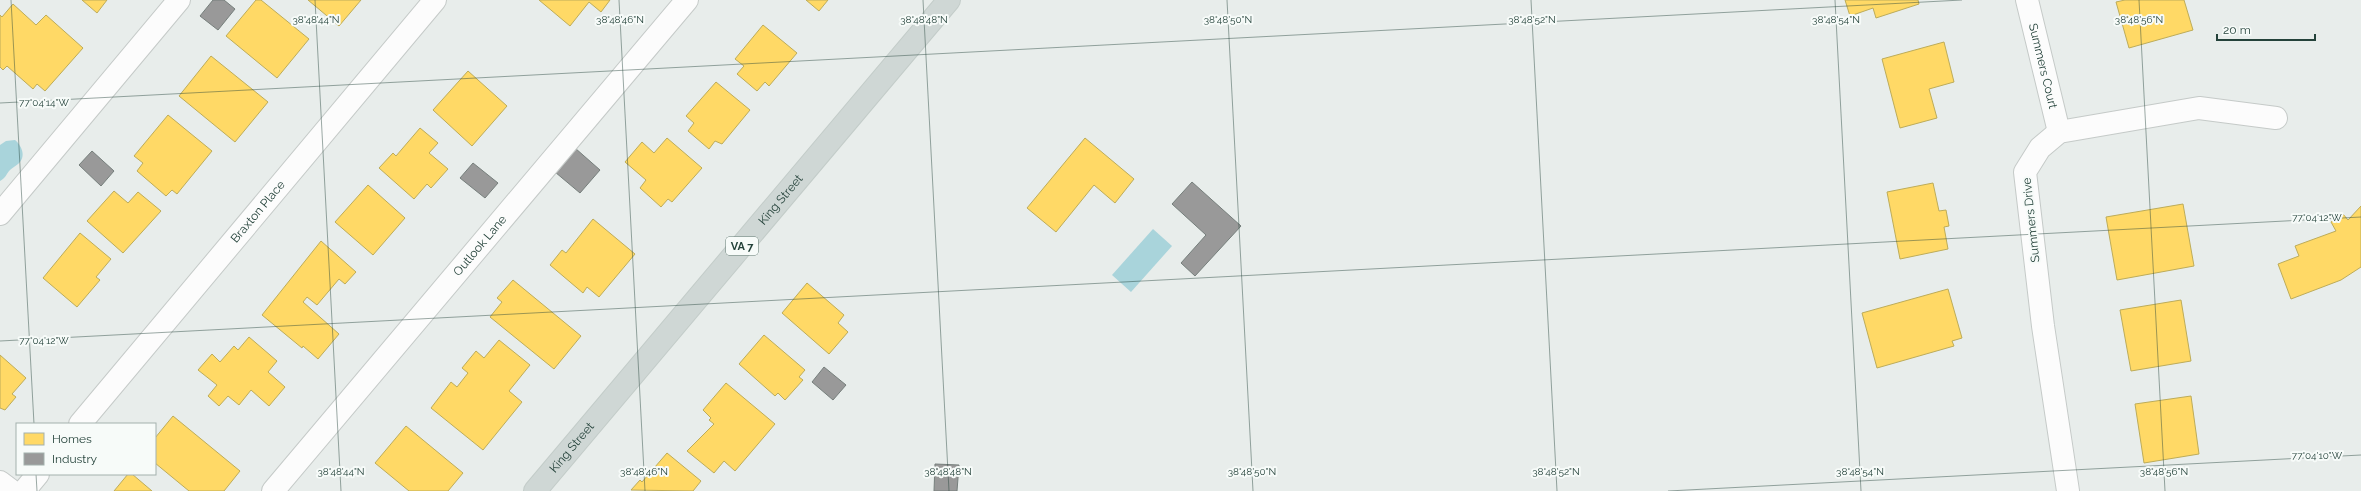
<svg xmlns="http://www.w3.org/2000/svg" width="2361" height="491" font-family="Raleway,sans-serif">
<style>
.water{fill:#a9d4db}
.homes{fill:#ffd966;stroke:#bdac59}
.industry{fill:#999;stroke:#767f7c}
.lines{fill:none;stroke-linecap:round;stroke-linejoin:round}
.minor-casing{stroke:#c5cac8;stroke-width:24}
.major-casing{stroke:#c3ccc9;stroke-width:24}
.minor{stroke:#fcfcfc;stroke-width:22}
.major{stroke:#cfd7d5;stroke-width:22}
.ticks{fill:none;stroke:#24423a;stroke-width:1;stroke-opacity:0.45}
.labels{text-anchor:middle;stroke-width:4;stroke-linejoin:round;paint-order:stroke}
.shield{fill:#f7fbf9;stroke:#637a73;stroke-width:1}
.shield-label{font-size:11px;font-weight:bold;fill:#24423a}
.street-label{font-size:12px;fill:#24423a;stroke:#f7fbf9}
.ticks-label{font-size:10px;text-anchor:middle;fill:#24423a;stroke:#f7fbf9;stroke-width:4;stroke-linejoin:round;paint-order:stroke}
</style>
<rect width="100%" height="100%" fill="#e8edeb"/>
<g class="water">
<path d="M15,140C21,145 26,155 20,162C18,165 13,167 10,170C6,174 6,178 0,181V145L6,141Z"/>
<path d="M1153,229L1172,246L1131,292L1112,275Z"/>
</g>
<g class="homes">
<path d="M82,0H107L97,13Z"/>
<path d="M256,0H261L309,39L277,78L226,36Z"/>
<path d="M308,0H361L339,26Z"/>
<path d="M539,0H610L601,12L589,2L570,26Z"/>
<path d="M806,0H828L819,11Z"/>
<path d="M1845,0H1918L1919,4L1876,18L1873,8L1850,16Z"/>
<path d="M2125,0H2184L2193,30L2129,48L2116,2Z"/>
<path d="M13,4L36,25L46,15L83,48L45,91L37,84L33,89L7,66L3,70L0,67V15L2,17Z"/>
<path d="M763,25L797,53L769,86L765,82L757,91L737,74L744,66L735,59Z"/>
<path d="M1944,42L1954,82L1929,89L1937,118L1900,128L1882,59Z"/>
<path d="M211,56L268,102L235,142L179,96Z"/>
<path d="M468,71L507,106L472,146L433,110Z"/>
<path d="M716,82L750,110L722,144L715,141L709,149L688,131L694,123L686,116Z"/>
<path d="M168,115L212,151L177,194L172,190L166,196L137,171L143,163L134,156Z"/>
<path d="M420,128L438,143L429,153L448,169L431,188L427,184L414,199L379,168L393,153L396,156Z"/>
<path d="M667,138L702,168L672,202L668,199L661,207L640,188L646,180L625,162L642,142L654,153Z"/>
<path d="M1085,138L1134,179L1115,203L1094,185L1056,232L1027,208Z"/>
<path d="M1933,183L1939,211L1946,210L1949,226L1944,227L1948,249L1900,259L1887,192Z"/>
<path d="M368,185L405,218L373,255L335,222Z"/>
<path d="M114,191L128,203L138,192L161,211L123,253L87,221Z"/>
<path d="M2183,204L2194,266L2117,280L2106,217Z"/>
<path d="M2361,206V267L2341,280L2291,299L2278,264L2299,256L2295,246L2336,231L2331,222L2343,214L2348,220Z"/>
<path d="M593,219L635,254L599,297L587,287L583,293L550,265L562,250L566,253Z"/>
<path d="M80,233L111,259L96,277L100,280L77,307L43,278Z"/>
<path d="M321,241L356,272L345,284L339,279L317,305L307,297L303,302L339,334L318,359L303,346L302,348L262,315Z"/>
<path d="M513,280L581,336L554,369L490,317L502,302L497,298Z"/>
<path d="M807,283L844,315L838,323L848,332L829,354L782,313Z"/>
<path d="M1948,289L1962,338L1952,341L1954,346L1877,368L1862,313Z"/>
<path d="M2181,300L2191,361L2131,371L2120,310Z"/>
<path d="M764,335L805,370L799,377L803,380L785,400L778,393L775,396L739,364Z"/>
<path d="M249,337L277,361L268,372L285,387L269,406L251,390L239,405L228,396L219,406L208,396L217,385L198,370L212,354L220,362L234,346L238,350Z"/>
<path d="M499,340L530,365L509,391L522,402L483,450L431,408L451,382L457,387L468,373L462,368L476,351L484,358Z"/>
<path d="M0,355L26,378L12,394L16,397L5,410L0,408Z"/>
<path d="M726,383L775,424L735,471L724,461L714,473L687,451L714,424L709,420L711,418L703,410Z"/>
<path d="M2191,396L2199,454L2144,463L2135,404Z"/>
<path d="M173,416L240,471L224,491H189L155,463V438Z"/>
<path d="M406,426L463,473L448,491H409L375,463Z"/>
<path d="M667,453L701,481L693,491L631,490L640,480L642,482Z"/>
<path d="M128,474H132L152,491H114Z"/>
</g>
<g class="industry">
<path d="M213,0H224L235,9L218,30L200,16Z"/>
<path d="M575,148L600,170L580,193L555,172Z"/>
<path d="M92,151L114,171L101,186L79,165Z"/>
<path d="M473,163L498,183L485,198L460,178Z"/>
<path d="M1192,182L1241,226L1195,276L1181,263L1206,235L1172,204Z"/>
<path d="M824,367L846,385L833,400L812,382Z"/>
<path d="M935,464L959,465L957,491H934Z"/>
</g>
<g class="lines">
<defs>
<g id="minor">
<path id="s1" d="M2027,0L2059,132"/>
<path d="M0,214L179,0"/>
<path id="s2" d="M80,424L435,0"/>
<path d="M0,482L12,491"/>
<path d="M24,491L38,474"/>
<path id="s3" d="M273,491L687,0"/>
<path d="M2068,491L2043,326L2025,172L2040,148L2059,132L2199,108L2276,118"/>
</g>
<g id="major">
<path id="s4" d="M535,491L949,0"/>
</g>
</defs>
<use href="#minor" class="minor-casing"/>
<use href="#major" class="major-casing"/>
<use href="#minor" class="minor"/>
<use href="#major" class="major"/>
</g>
<path class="ticks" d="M11,0L34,424M315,0L341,491M619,0L645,491M923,0L949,491M1227,0L1253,491M1531,0L1557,491M1835,0L1861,491M2139,0L2165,491M0,103L1962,0M0,341L2361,217M36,474L37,491M1668,491L2361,455"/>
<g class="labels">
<rect class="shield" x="726" y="237" width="32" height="18" rx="3"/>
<g class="shield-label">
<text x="742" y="250">VA 7</text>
</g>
<g class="street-label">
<text dy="4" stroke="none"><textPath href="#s1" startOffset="68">Summers Court</textPath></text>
<text dy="4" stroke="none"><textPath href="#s4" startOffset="381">King Street</textPath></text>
<text dy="4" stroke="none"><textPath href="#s2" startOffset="277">Braxton Place</textPath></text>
<text transform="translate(2031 220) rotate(-96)" y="4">Summers Drive</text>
<text dy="4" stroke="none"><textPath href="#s3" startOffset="321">Outlook Lane</textPath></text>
<text dy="4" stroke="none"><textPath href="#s4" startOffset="57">King Street</textPath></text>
</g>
</g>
<g class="ticks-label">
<text x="316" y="23">38°48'44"N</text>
<text x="620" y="23">38°48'46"N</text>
<text x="924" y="23">38°48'48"N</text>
<text x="1228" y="23">38°48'50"N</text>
<text x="1532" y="23">38°48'52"N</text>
<text x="1836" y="23">38°48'54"N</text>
<text x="2139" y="23">38°48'56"N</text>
<text x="44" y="106">77°04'14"W</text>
<text x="2317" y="221">77°04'12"W</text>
<text x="44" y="344">77°04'12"W</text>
<text x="2317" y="459">77°04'10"W</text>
<text x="341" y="475">38°48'44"N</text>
<text x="644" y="475">38°48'46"N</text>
<text x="948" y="475">38°48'48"N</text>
<text x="1252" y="475">38°48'50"N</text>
<text x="1556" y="475">38°48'52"N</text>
<text x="1860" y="475">38°48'54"N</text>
<text x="2164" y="475">38°48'56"N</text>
</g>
<rect x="16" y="423" width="140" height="52" fill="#f7fbf9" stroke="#a3b1ad"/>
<rect x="24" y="433" width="20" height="12" fill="#ffd966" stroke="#a3b1ad"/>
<text x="52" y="443" font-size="12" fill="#24423a">Homes</text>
<rect x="24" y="453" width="20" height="12" fill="#999999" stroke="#a3b1ad"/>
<text x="52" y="463" font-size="12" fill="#24423a">Industry</text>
<path d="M2217 34v6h98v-6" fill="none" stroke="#24423a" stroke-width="2"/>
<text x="2223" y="34" font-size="12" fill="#24423a" stroke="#f7fbf9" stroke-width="3" paint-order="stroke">20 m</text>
</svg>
